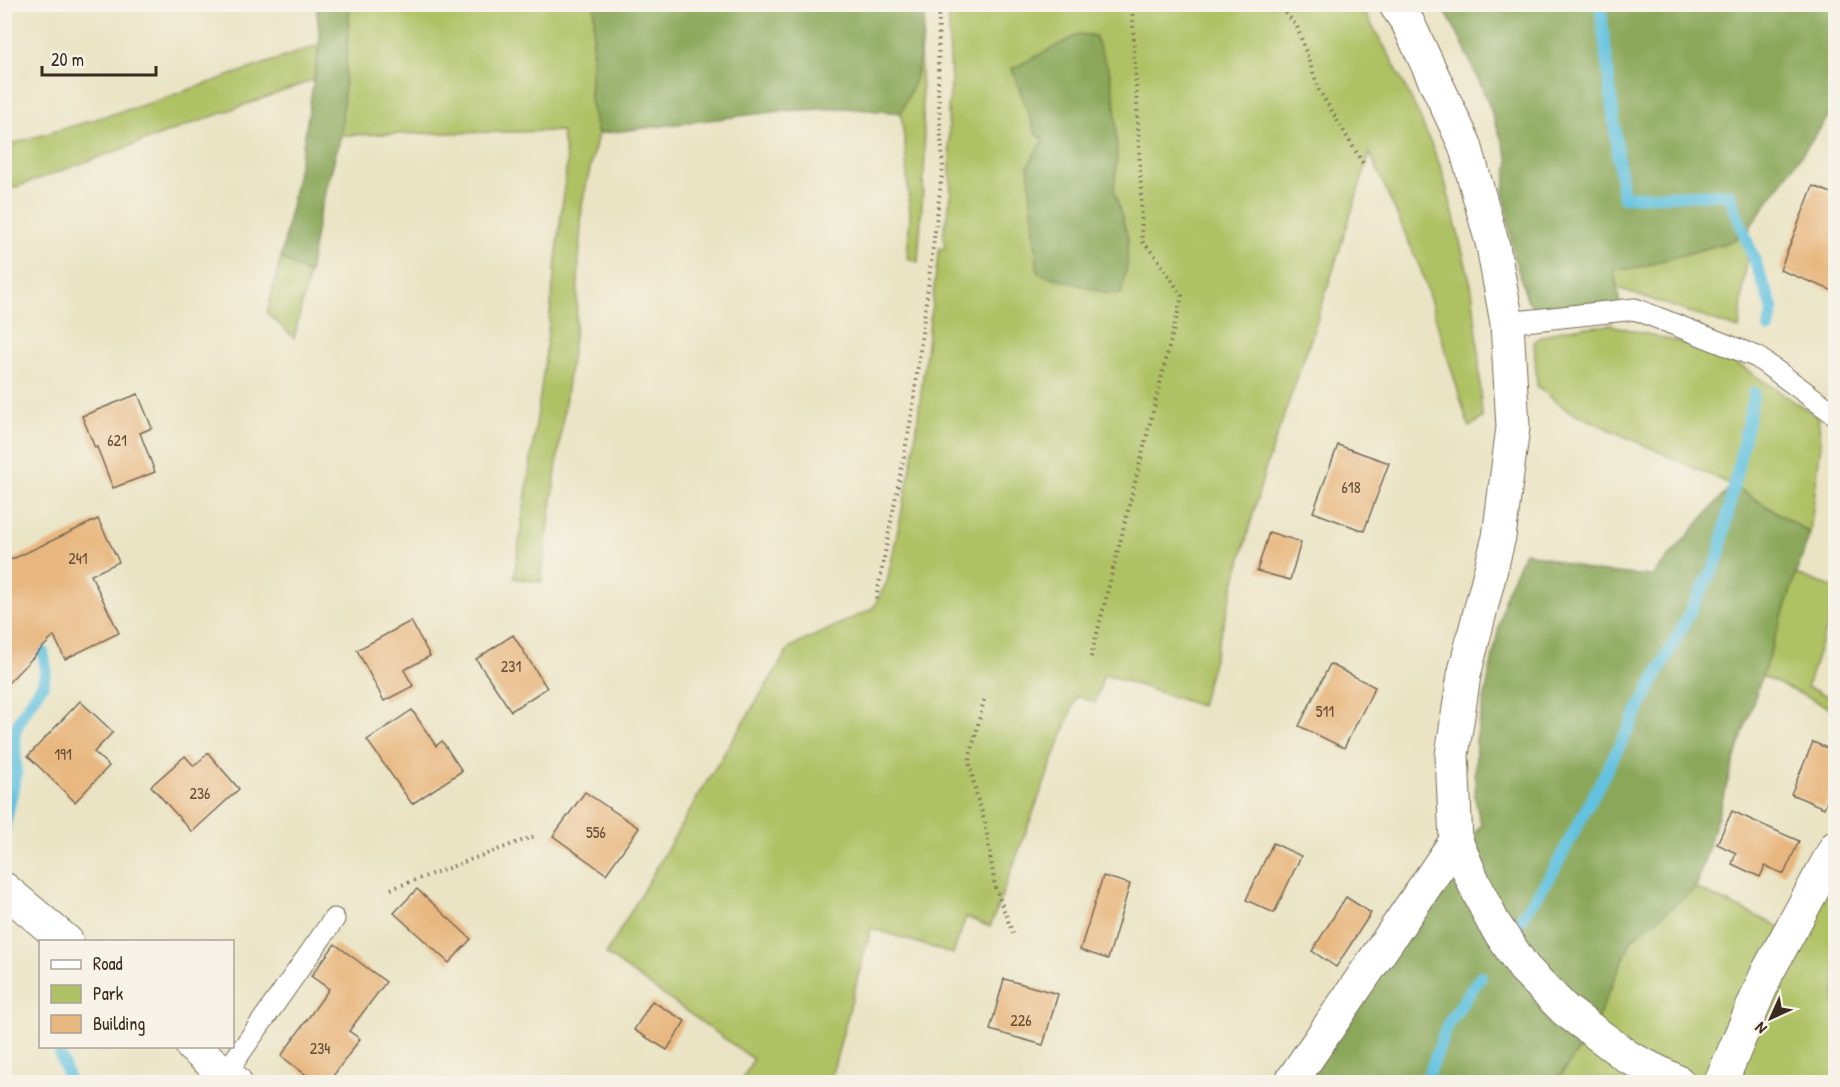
<svg xmlns="http://www.w3.org/2000/svg" width="1840" height="1087" font-family="'Patrick Hand',sans-serif">
<style>
.green{fill:#aec164;stroke:#747641;stroke-width:1.5;fill-rule:evenodd}
.forest{fill:#8aa75a;stroke:#62683c;stroke-width:1.5}
.lines{fill:none;stroke-linecap:round;stroke-linejoin:round}
.stream{stroke:#62c2e0;stroke-width:12}
.building{fill:#e8b77f}
.lane-casing{stroke:#786b58;stroke-width:23}
.street-casing{stroke:#786b58;stroke-width:35}
.secondary-casing{stroke:#786b58;stroke-width:35}
.path{stroke:#786b58;stroke-width:4;stroke-dasharray:1.5 4.5;stroke-linecap:butt}
.lane{stroke:#fff;stroke-width:21}
.street{stroke:#fff;stroke-width:33}
.secondary{stroke:#fff;stroke-width:33}
.labels{text-anchor:middle;stroke-width:4.5;stroke-linejoin:round;paint-order:stroke}
.number-label{font-size:16px;fill:#664d36}
</style>
<rect width="100%" height="100%" fill="#f7f3e8"/>
<filter id="ink" filterUnits="userSpaceOnUse"><feTurbulence type="fractalNoise" baseFrequency=".0167" numOctaves="2"/><feDisplacementMap in="SourceGraphic" scale="12" xChannelSelector="R" yChannelSelector="G"/><feConvolveMatrix kernelMatrix="1 2 1 2 8 2 1 2 1" color-interpolation-filters="sRGB"/></filter>
<filter id="wash" filterUnits="userSpaceOnUse"><feTurbulence type="fractalNoise" baseFrequency=".008" numOctaves="4" result="noise"/><feDisplacementMap in="SourceGraphic" scale="24" xChannelSelector="R" yChannelSelector="G"/><feGaussianBlur stdDeviation="1.35" result="paint"/><feColorMatrix in="noise" values="0 0 0 0 0 0 0 0 0 0 0 0 0 0 0 0 0 1.4 0 .05"/><feComposite in="paint" operator="in"/></filter>
<g filter="url(#wash)">
<rect width="100%" height="100%" fill="#eae4c4"/>
<g class="green">
<path d="M350,5H595L590,99L598,134L582,204L576,322L541,582L514,578L544,368L567,162L561,131L341,135Z"/>
<path d="M948,5H1360L1390,56L1418,113L1442,170L1472,289L1478,344L1482,418L1469,427L1421,270L1370,153L1317,321L1265,470L1201,706L1104,674L1095,703L1077,696L990,927L966,917L953,954L871,928L830,1082H741L753,1059L606,954L704,786L790,647L872,609L887,582L913,457L939,248L945,249L943,235L951,196L948,109L951,87ZM1012,69L1117,155L1114,191L1128,238L1065,280L1038,273L1044,138L1037,136Z"/>
<path d="M319,45L314,80L5,191V146L150,103Z"/>
<path d="M920,51L925,158L918,262L907,258L910,216L905,146L901,113L914,82Z"/>
<path d="M1750,227L1739,329L1617,288L1613,269H1633L1732,241Z"/>
<path d="M281,258L309,274L294,338L267,313Z"/>
<path d="M1611,325L1719,352L1818,417L1821,444L1810,533L1732,485L1567,410L1537,386L1534,342C1553,326 1587,328 1611,325Z"/>
<path d="M1796,574L1835,588V601L1807,687L1835,699V710L1762,676Z"/>
<path d="M1835,847V1082H1556L1592,1031L1632,939L1696,888L1789,931Z"/>
</g>
<g class="forest">
<path d="M316,5H350L341,135L318,220L309,274L281,258L305,135L320,39Z"/>
<path d="M595,5V4L925,5L923,38L915,80L901,113L846,108L780,111L598,134L590,99Z"/>
<path d="M1441,5H1835V118L1829,116L1750,227L1732,241L1633,269H1614L1621,311L1542,320L1527,299L1513,254L1504,189L1509,160L1486,97L1457,32Z"/>
<path d="M1079,34L1095,36L1110,73L1115,102L1117,155L1114,191L1128,238L1127,266L1121,294L1106,293L1038,273L1028,166L1044,138L1037,136L1012,69Z"/>
<path d="M1732,485L1810,533L1736,754L1696,888L1632,939L1592,1031L1556,1082H1291L1481,825L1475,798L1476,740L1506,592L1525,552L1593,571L1652,576Z"/>
</g>
<g class="lines">
<g class="stream">
<path d="M1600,4L1623,197L1729,194L1773,309L1769,328"/>
<path d="M4,830L16,774L15,732L22,715L43,684L46,669L43,652L33,637"/>
<path d="M1521,919L1554,870L1718,559L1754,393"/>
<path d="M60,1054L70,1082"/>
<path d="M1426,1082L1448,1024L1481,976"/>
</g>
</g>
<g id="blocks">
<g class="building">
<path d="M1813,186L1836,195V292L1780,270Z"/>
<path d="M138,394L152,428L140,433L155,472L113,488L97,447L95,448L82,416Z"/>
<path d="M1338,445L1389,463L1364,531L1313,512Z"/>
<path d="M98,519L119,562L91,575L119,633L65,659L54,636L4,687V563Z"/>
<path d="M1269,532L1301,542L1290,580L1257,571Z"/>
<path d="M411,621L430,656L404,670L413,686L384,701L357,650Z"/>
<path d="M513,635L547,688L511,711L476,659Z"/>
<path d="M1330,664L1375,687L1344,748L1299,726Z"/>
<path d="M80,701L113,732L94,752L109,766L75,802L28,756Z"/>
<path d="M412,710L436,746L442,741L462,771L412,804L367,740Z"/>
<path d="M1813,742L1836,752V781L1824,808L1791,794Z"/>
<path d="M208,753L239,789L192,832L151,786L185,756L194,766Z"/>
<path d="M585,792L639,828L606,874L553,836Z"/>
<path d="M1732,811L1799,841L1784,874L1765,866L1760,877L1732,864L1736,853L1717,844Z"/>
<path d="M1273,843L1301,856L1274,913L1246,900Z"/>
<path d="M1103,876L1130,884L1108,959L1080,950Z"/>
<path d="M417,889L471,939L449,963L394,913Z"/>
<path d="M1346,897L1371,913L1336,967L1312,951Z"/>
<path d="M335,944L386,982L349,1031L360,1039L328,1083H317L281,1056L329,989L311,976Z"/>
<path d="M1004,979L1058,994L1043,1045L990,1030Z"/>
<path d="M652,1001L685,1021L667,1050L634,1030Z"/>
</g>
</g>
</g>
<g filter="url(#ink)">
<use href="#blocks" fill-opacity="0" stroke="#786b58" stroke-width="1.5"/>
<g class="lines">
<defs>
<g id="lane">
<path d="M1507,323L1635,309L1757,357L1836,415"/>
<path d="M225,1074L334,919"/>
</g>
<g id="street">
<path d="M4,889L67,942"/>
<path d="M192,1046L235,1082"/>
<path d="M1291,1082L1456,841"/>
<path d="M1721,1082L1767,973L1836,847"/>
</g>
<path id="secondary" d="M1395,4L1408,23L1465,145L1493,246L1507,323L1513,427L1499,537L1464,675L1452,755L1456,841L1474,883L1493,922L1524,968L1565,1010L1628,1057L1678,1082"/>
</defs>
<use href="#lane" class="lane-casing"/>
<use href="#street" class="street-casing"/>
<use href="#secondary" class="secondary-casing"/>
<g class="path">
<path d="M1278,4L1297,26L1319,90L1364,165"/>
<path d="M876,599L912,414L943,167L938,91L939,4"/>
<path d="M1091,657L1182,296L1157,258L1142,241L1141,188L1132,4"/>
<path d="M984,700L969,761L977,797L985,822L995,887L1014,936"/>
<path d="M391,889L535,836"/>
</g>
<use href="#lane" class="lane"/>
<use href="#street" class="street"/>
<use href="#secondary" class="secondary"/>
</g>
</g>
<g class="labels">
<g class="number-label">
<text x="117" y="446">621</text>
<text x="1351" y="493">618</text>
<text x="78" y="564">241</text>
<text x="511" y="672">231</text>
<text x="1325" y="717">511</text>
<text x="63" y="760">191</text>
<text x="200" y="799">236</text>
<text x="596" y="838">556</text>
<text x="1021" y="1026">226</text>
<text x="320" y="1054">234</text>
</g>
</g>
<rect width="1840" height="1087" fill="none" stroke="#f7f3e8" stroke-width="24"/>
<rect x="39" y="940" width="195" height="108" fill="#f7f3e8" stroke="#aca397" stroke-width="1.5"/>
<rect x="51" y="960" width="30" height="9" fill="#ffffff" stroke="#aca397" stroke-width="1.5"/>
<text x="93" y="970" font-size="18" fill="#3b2a1e">Road</text>
<rect x="51" y="985" width="30" height="18" fill="#aec164" stroke="#aca397" stroke-width="1.5"/>
<text x="93" y="1000" font-size="18" fill="#3b2a1e">Park</text>
<rect x="51" y="1015" width="30" height="18" fill="#e8b77f" stroke="#aca397" stroke-width="1.5"/>
<text x="93" y="1030" font-size="18" fill="#3b2a1e">Building</text>
<g transform="translate(1771 1018) rotate(225)" stroke="#f7f3e8" stroke-width="4.5" paint-order="stroke">
<path d="M0-4.5L10 22L0 15L-10 22Z" fill="#3b2a1e"/>
<text y="-9" font-size="16" font-weight="bold" text-anchor="middle" fill="#3b2a1e">N</text>
</g>
<path d="M42 66v9h114v-9" fill="none" stroke="#3b2a1e" stroke-width="3"/>
<text x="51" y="66" font-size="18" fill="#3b2a1e" stroke="#f7f3e8" stroke-width="4.5" paint-order="stroke">20 m</text>
</svg>
